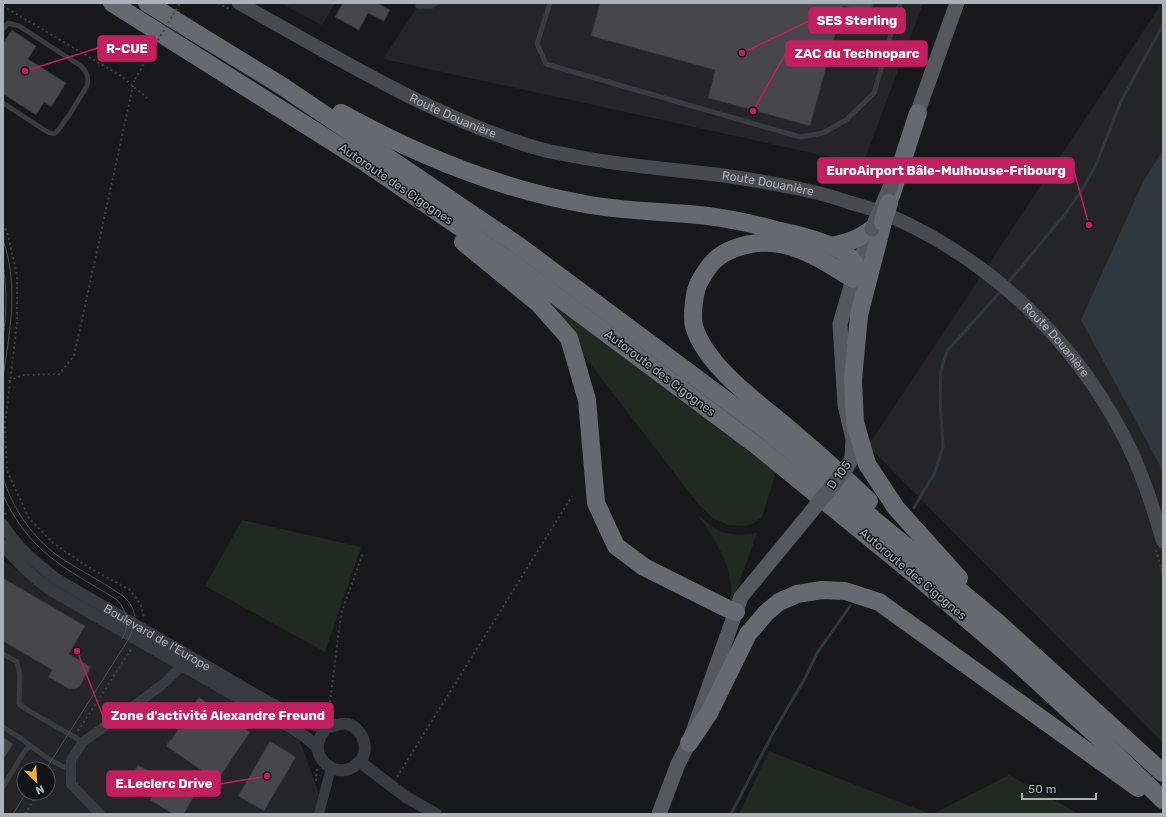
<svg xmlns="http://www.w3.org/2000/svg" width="1166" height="817" font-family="Rubik,sans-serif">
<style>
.built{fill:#252528;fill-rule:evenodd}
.green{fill:#212922}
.water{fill:#2f383e}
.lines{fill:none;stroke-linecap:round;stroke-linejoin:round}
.stream{stroke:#2f383e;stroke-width:3}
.building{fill:#46464b;stroke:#333337}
.path{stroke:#404247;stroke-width:2;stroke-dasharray:2 3;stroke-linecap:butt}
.service{stroke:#3a3b40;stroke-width:5}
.minor{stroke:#3a3b40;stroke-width:10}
.tertiary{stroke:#3a3b40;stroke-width:12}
.secondary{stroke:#484a50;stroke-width:14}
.primary{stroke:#56585e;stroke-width:15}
.motorway{stroke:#666970;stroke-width:18}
.tram{stroke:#4d4f55;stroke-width:1}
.path-bridge{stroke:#404247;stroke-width:2;stroke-dasharray:2 3;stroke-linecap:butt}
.primary-bridge{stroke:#56585e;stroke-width:15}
.motorway-bridge{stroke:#666970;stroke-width:18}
.labels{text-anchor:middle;stroke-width:3;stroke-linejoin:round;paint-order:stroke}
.street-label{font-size:12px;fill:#acb0ba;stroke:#141416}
.leader{fill:none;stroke:#c12060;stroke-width:1.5}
.callout-dot{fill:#c12060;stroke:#141416;stroke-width:1.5}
.callout{fill:#c12060;stroke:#c12060;stroke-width:1.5}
.callout-label{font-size:13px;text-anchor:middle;font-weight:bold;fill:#fff}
</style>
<rect width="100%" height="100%" fill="#19191b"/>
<g class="built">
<path d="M280,3H335L322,25Z"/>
<path d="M413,3H923L863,164L383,59L418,6Z"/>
<path d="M1162,3H1163V743L868,446Z"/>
<path d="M3,561L300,741L326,814H3ZM24,769H48V793H24Z"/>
</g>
<g class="green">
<path d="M505,268L776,472L762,517L754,523L744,526L728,525L713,518L699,505L588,361L544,309Z"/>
<path d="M698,515C719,534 729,537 757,533L730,608C730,600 731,593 731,586C729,559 713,537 698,515Z"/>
<path d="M242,520L361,547L325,652L205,586Z"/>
<path d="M769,751L930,814H739Z"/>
<path d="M1009,775L1079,814H933Z"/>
</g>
<path class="water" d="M1163,150V471L1081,320L1143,182Z"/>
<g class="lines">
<g class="stream">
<path d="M1007,284L1065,214L1083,188L1096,165L1121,101L1163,25"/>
<path d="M914,508L935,472L943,447L940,398L941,370L947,351L1002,290"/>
<path d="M731,814L773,733L805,678L817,653L850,606"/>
</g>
</g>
<g class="building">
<path d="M343,3H377L390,10L384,21L368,13L359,30L335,17Z"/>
<path d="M600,3H873L870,14L843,6L810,126L708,98L715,70L591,36Z"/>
<path d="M12,30L36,46L28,59L66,83L51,107L44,102L36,115L3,94V43Z"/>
<path d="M3,578L85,626L69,654L91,667L80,686L75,689H69L48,677L52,670L3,641Z"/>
<path d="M199,697L250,732L217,781L166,746L170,740H171L195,704H194Z"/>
<path d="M3,737L13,744L3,760Z"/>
<path d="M270,741L296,757L264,811L238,796Z"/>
<path d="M138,765L163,778L166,771L198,789L184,814H173L150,800L154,793L130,779Z"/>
</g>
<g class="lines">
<g class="path">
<path d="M218,3L229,9"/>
<path d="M3,6L121,76L147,98"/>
<path d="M3,224L8,235L17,275V323L5,424L7,471L29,518L52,542L88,567L130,590L141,605L144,618"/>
<path d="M9,381L22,375L59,374L74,356L133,86L135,79"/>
<path d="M3,508L6,515"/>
<path d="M1156,550L1163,576"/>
<path d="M331,717L330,701L341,614L363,553"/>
<path d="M78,731L132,648"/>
<path d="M317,769L316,780L319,781"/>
<path d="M397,777L572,496"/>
<path d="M48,778L54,769"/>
<path d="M25,814L38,793"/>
</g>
<g class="service">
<path d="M550,3L537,44L546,64L800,137L823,133L846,120L874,93L900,3"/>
<path d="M418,6H432L436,3"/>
<path d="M3,29L8,23L19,26L81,66C87,72 89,77 87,86C82,94 61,130 55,133C52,134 49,133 46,131L3,103"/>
<path d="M3,654L17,662L20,676L19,704L24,708L83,742"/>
<path d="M3,727C9,731 16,735 22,739C38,751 52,764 71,769"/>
<path d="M3,787L24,752L30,746"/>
</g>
<g class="minor">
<path d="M100,814L71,784V760L83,742L161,686L182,666"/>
<path d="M319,814L331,768"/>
</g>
<g class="tertiary">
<path id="s1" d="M3,525C16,547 36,563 56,579C107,609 158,638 208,667C234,682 259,698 285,711C295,717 315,727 327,727C335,727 340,722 348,724C364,729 371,752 358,763C353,768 347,771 339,770C333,770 330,767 326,764C313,752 317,739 327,727"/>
<path d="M3,545C19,563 31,576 51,590L295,730L307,738L317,747"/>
<path d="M360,762L406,797L436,814"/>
</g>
<path class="secondary" id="s2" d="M239,3C334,56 436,119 540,149C551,152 563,154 574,156C622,166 671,169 720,175C749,179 777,184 805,190C819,193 834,197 848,202C861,206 874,209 886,214C988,258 1072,337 1123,435C1141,469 1152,504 1163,541"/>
<g class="primary">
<path d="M914,122L957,3"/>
<path d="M845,470L852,458L853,439L845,405L840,324L853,279L872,229"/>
<path d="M659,814L678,764L689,743L741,597L811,512"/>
</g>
<g class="motorway">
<path d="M112,3L366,163L511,262L756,445L919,578L1011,657L1096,735L1163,800"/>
<path d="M147,3L282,86L519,246L766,430L996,621L1163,773"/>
<path d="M341,113C417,155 499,189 585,204C626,212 667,211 708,216C731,219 754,224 776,230C796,234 841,244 853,261C855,263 856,266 857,269"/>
<path d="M891,196L918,113"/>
<path d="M883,222L859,315L853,380L855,422L867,464L896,508L959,578"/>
<path d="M463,242L539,304L569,338L587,400L596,503L616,546L644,567L726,608L736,612"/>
<path d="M831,246C849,242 857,240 872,229"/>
<path d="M853,279C814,255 780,231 733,249C717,255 709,265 701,279C696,286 695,294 694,302C693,311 692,318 694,326C706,368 763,406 795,434C820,455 845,478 869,501"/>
<path d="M689,743L709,713L748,634L766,613L779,602L797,594L822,590L845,591L879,602L1138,788"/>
</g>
<g class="tram">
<path d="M3,240C19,285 10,331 3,377"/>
<path d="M3,265C7,289 7,313 3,336"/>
<path d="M3,477C12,508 33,539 61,558C81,571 103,582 123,596C138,609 137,623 128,640L46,769"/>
<path d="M3,495C30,553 65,568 116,599C128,611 130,625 122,639"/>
<path d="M13,814L26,793"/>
</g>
<path class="path-bridge" d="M135,79L180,3"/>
<g class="primary-bridge">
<path d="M872,229L894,178"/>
<path d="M811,512L845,470"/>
</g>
<path class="motorway-bridge" d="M883,222L889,203"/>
</g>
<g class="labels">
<g class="street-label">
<text dy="4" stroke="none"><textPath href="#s2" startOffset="242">Route Douanière</textPath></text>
<text transform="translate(396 184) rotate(34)" y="4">Autoroute des Cigognes</text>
<text dy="4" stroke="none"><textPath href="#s2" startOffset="566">Route Douanière</textPath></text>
<text dy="4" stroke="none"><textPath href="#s2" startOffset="902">Route Douanière</textPath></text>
<text transform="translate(660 373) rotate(37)" y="4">Autoroute des Cigognes</text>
<text transform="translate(839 475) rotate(-54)" y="4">D 105</text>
<text transform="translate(913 574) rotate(40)" y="4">Autoroute des Cigognes</text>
<text dy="4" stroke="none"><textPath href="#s1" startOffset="193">Boulevard de l'Europe</textPath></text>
</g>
</g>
<path class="leader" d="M742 53L809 21M25 71L98 48M753 111L786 53M1089 225L1074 171M77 651L103 716M267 776L220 784"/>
<g class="callout-dot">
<circle cx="742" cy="53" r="4"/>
<circle cx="25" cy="71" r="4"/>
<circle cx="753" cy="111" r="4"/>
<circle cx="1089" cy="225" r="4"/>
<circle cx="77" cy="651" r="4"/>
<circle cx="267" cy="776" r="4"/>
</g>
<g class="callout">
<rect x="809" y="8" width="96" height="25" rx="4"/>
<rect x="98" y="36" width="58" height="25" rx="4"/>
<rect x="786" y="41" width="141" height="25" rx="4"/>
<rect x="818" y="158" width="256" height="25" rx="4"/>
<rect x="103" y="703" width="230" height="25" rx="4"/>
<rect x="107" y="771" width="113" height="25" rx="4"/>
</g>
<g class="callout-label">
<text x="857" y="25">SES Sterling</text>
<text x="127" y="53">R-CUE</text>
<text x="857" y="58">ZAC du Technoparc</text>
<text x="946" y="175">EuroAirport Bâle-Mulhouse-Fribourg</text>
<text x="218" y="720">Zone d'activité Alexandre Freund</text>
<text x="164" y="788">E.Leclerc Drive</text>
</g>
<rect width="1166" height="817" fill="none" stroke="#acb0ba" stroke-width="8"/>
<g transform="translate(36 781) rotate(156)"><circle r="19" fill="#141416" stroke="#515258"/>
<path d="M0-3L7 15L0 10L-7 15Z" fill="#e9af43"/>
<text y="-6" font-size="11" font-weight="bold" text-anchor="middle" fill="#acb0ba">N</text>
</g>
<path d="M1022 793v6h74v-6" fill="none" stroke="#acb0ba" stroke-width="2"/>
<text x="1028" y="793" font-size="12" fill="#acb0ba" stroke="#141416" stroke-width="3" paint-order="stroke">50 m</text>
</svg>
